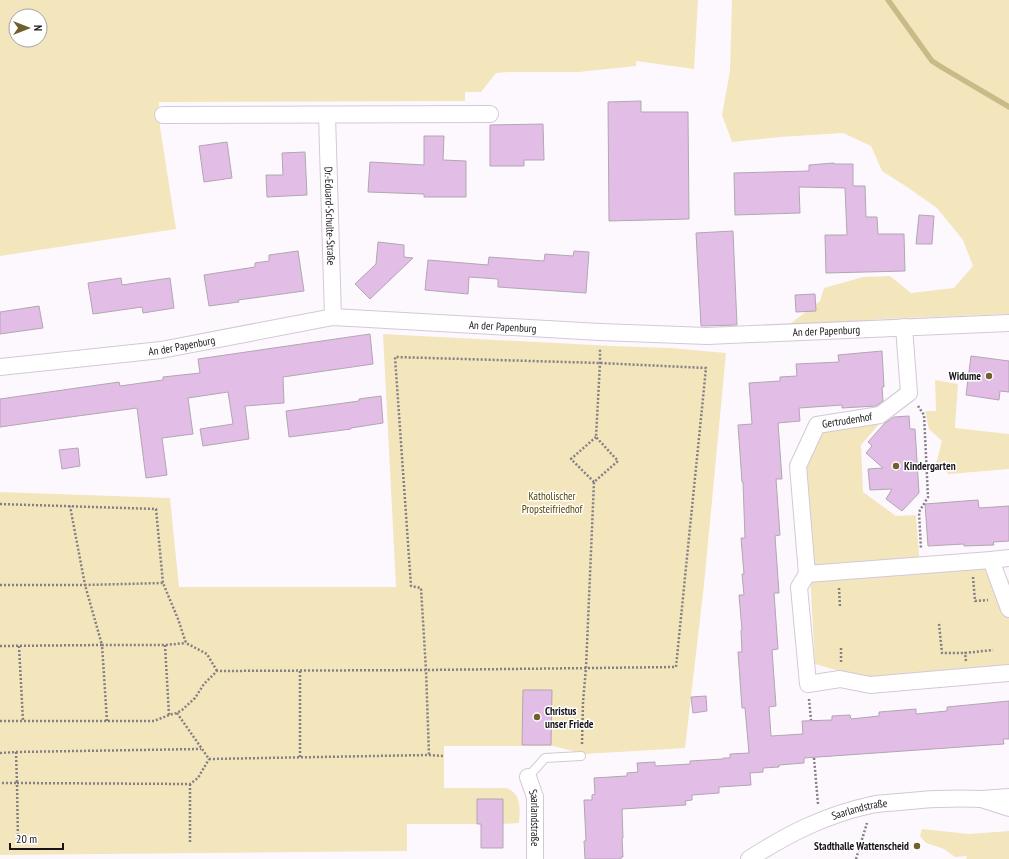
<svg xmlns="http://www.w3.org/2000/svg" width="1009" height="859" font-family="'PT Sans Narrow',sans-serif">
<style>
.green{fill:#f3e6bd;fill-rule:evenodd}
.lines{fill:none;stroke-linecap:round;stroke-linejoin:round}
.stream{stroke:#caba88;stroke-width:5.5}
.building{fill:#e2bde6;stroke:#b2a6b3}
.lane-casing{stroke:#d4c8d6;stroke-width:10}
.street-casing{stroke:#d4c8d6;stroke-width:18}
.path{stroke:#847f85;stroke-width:2.5;stroke-dasharray:2 2;stroke-linecap:butt}
.lane{stroke:#fff;stroke-width:8}
.street{stroke:#fff;stroke-width:16}
.poi-dot{fill:#70602d;stroke:#fff;stroke-width:1.5}
.labels{text-anchor:middle;stroke-width:3;stroke-linejoin:round;paint-order:stroke}
.street-label{font-size:11px;fill:#19151a;stroke:#fff}
.poi-label{font-size:11px;font-weight:bold;fill:#19151a;stroke:#fff;text-anchor:end}
.park-label{font-size:11px;fill:#534200;stroke:#fff}
</style>
<rect width="100%" height="100%" fill="#fdf8fe"/>
<g class="green">
<path d="M0,0H698L694,69L636,61V66L579,72H509L496,73L481,92H465V101L159,102L160,127L176,229L0,256ZM16,16H40V40H16Z"/>
<path d="M732,0H1009V314L880,319L786,327L820,301L824,288L863,277L890,276L911,293L954,288L973,266L963,240L937,208L907,187L882,171L871,146L843,133L780,137L732,142L722,115L730,71Z"/>
<path d="M383,334L613,346L670,348L726,353L704,585L685,748L585,754L553,746H444V788H506C522,793 520,809 519,823L503,824H407V851L0,855V492L170,498L179,587H396Z"/>
<path d="M935,380L958,384L955,428L1009,434V469L949,474L936,464L942,441L929,429L925,411H936Z"/>
<path d="M880,423L861,445L863,492L896,516L916,515L920,569L983,564L1007,583L1009,579V668L874,681L815,664L804,471L822,431Z"/>
<path d="M922,829L969,834L1009,831V859H966L967,856L955,857L944,849L926,843L920,836Z"/>
</g>
<g class="lines">
<path class="stream" d="M888,0L932,61L943,68L1009,107"/>
</g>
<g class="building">
<path d="M641,101V112H688L689,219L609,221L608,102Z"/>
<path d="M543,124L544,160H524V166H490V125Z"/>
<path d="M424,136H444L443,160L466,161V197H424V194L368,192L370,162L424,165Z"/>
<path d="M227,142L232,178L204,182L199,146Z"/>
<path d="M305,152L307,195L267,197L266,175H283L282,153Z"/>
<path d="M834,163V164H853V186H865L866,217H877L878,234H904L905,271L826,273L825,235H847L845,188L799,187L800,213L735,215L734,173L809,171V165Z"/>
<path d="M919,215L934,216L932,244H916Z"/>
<path d="M733,231L737,325L701,326L696,233Z"/>
<path d="M378,242L404,245V257L413,258L370,299L355,284L376,264Z"/>
<path d="M298,251L304,291L238,300L239,302L209,306L204,275L255,267V263L269,261V255Z"/>
<path d="M574,251L589,252L586,293L498,287V279L469,277L468,294L425,290L428,260L488,265L489,257L544,261L545,254L573,256Z"/>
<path d="M121,278L122,285L170,278L174,308L143,313L142,307L93,314L88,283Z"/>
<path d="M815,294L816,311L796,312L795,295Z"/>
<path d="M39,306L43,328L0,334V312Z"/>
<path d="M370,334L373,364L283,377L284,403L245,406L249,439L203,446L200,429L233,424L228,392L188,398L193,434L162,438L167,475L146,478L137,408L63,418L0,427V399L119,382L120,386L163,380V377L200,373L198,359Z"/>
<path d="M882,351L884,387H882L883,401L876,406L842,408V405L799,408L800,421L778,423L782,479H776L780,535L775,536L779,593H774L778,649L772,650L776,706L769,707L771,736L803,734L802,721L832,720V716L850,715L851,719L879,716V712L916,709V714L947,711V707L1009,701V739H1003L1004,744L804,758V763L779,765V767L763,768V772L750,773L751,785L719,787V793L692,795V800L685,801L686,805L622,809L623,838H622L623,857H621V859H585L584,841H586L584,800H592V795L595,794L594,778L627,776V773L638,772L637,763L655,762V766L690,764V761L723,759V758H730V754L749,753L745,708H742L738,652H742L741,630H742L739,595H744L742,574H744L741,538H745L743,482H742L738,425L752,424L749,383L780,381V377L797,376L796,364L839,362L838,355Z"/>
<path d="M971,356L1009,361V392L1000,391L999,400L966,395Z"/>
<path d="M381,396L383,423L351,428V429L289,437L286,411L359,401V399Z"/>
<path d="M909,416L910,429H915L919,493L902,511L886,499L892,489L870,490L868,469L883,468L866,453L872,446L868,442L885,423L894,417Z"/>
<path d="M78,448L80,466L62,469L59,450Z"/>
<path d="M978,500L979,508L1009,506V541L993,542L994,545L964,546V544L928,546L925,504Z"/>
<path d="M523,690H552L551,745H522Z"/>
<path d="M706,696L707,711L693,713L691,697Z"/>
<path d="M477,799H503V848H481V824H477Z"/>
</g>
<g class="lines">
<defs>
<path id="lane" d="M528,777L545,758L581,756"/>
<g id="street">
<path d="M163,115L490,114"/>
<path id="s1" d="M327,115L333,317"/>
<path d="M904,327L909,393L880,415L817,425L798,466L807,574L799,587L808,684L840,679L870,685L1009,673"/>
<path id="s2" d="M0,367L161,350L333,317L600,332L707,336L1009,323"/>
<path d="M991,560L1009,558"/>
<path d="M807,574L991,560L1009,609"/>
<path id="s3" d="M528,777L535,797V859"/>
<path d="M1009,797L981,799L1009,808"/>
<path id="s4" d="M749,859C788,834 825,815 871,805C880,803 890,803 899,802C926,799 954,798 981,799"/>
</g>
</defs>
<use href="#lane" class="lane-casing"/>
<use href="#street" class="street-casing"/>
<g class="path">
<path d="M918,406L924,415L928,497L919,512L921,549"/>
<path d="M594,482L571,459L596,437"/>
<path d="M0,504L156,509L163,583"/>
<path d="M973,577L975,601L988,600"/>
<path d="M0,585H85L70,506"/>
<path d="M839,588L840,607"/>
<path d="M939,624L942,653H965"/>
<path d="M165,645L169,715"/>
<path d="M0,646L102,645L85,585L163,583L178,619L186,643L207,654L217,671"/>
<path d="M19,646L23,721"/>
<path d="M966,661L965,653L993,650"/>
<path d="M841,662V647"/>
<path d="M809,699L811,720"/>
<path d="M177,713L209,759L429,755L443,756"/>
<path d="M0,721H154L169,715L177,713L182,710L195,698L204,684L217,671L426,670L676,667L706,368L600,363L395,357L411,586L421,588L426,670L429,755"/>
<path d="M107,721L102,645H165L186,643"/>
<path d="M582,744L583,702L586,668L594,482L618,461L596,437L600,363V348"/>
<path d="M16,752L201,749"/>
<path d="M0,753L16,752L17,783H0"/>
<path d="M300,757V671"/>
<path d="M814,758L818,804"/>
<path d="M190,784V844"/>
<path d="M18,843L17,783L190,784L198,778L209,759"/>
<path d="M856,859L867,823"/>
</g>
<use href="#lane" class="lane"/>
<use href="#street" class="street"/>
</g>
<g class="poi-dot">
<circle cx="989" cy="376" r="4"/>
<circle cx="896" cy="466" r="4"/>
<circle cx="537" cy="717" r="4"/>
<circle cx="917" cy="846" r="4"/>
</g>
<g class="labels">
<g class="street-label">
<text dy="4" stroke="none"><textPath href="#s1" startOffset="101">Dr.-Eduard-Schulte-Straße</textPath></text>
<text dy="4" stroke="none"><textPath href="#s2" startOffset="507">An der Papenburg</textPath></text>
<text dy="4" stroke="none"><textPath href="#s2" startOffset="831">An der Papenburg</textPath></text>
<text dy="4" stroke="none"><textPath href="#s2" startOffset="183">An der Papenburg</textPath></text>
<text transform="translate(847 420) rotate(-9)" y="4">Gertrudenhof</text>
<text dy="4" stroke="none"><textPath href="#s4" startOffset="122">Saarlandstraße</textPath></text>
<text dy="4" stroke="none"><textPath href="#s3" startOffset="42">Saarlandstraße</textPath></text>
</g>
<g class="poi-label">
<text x="981" y="380">Widume</text>
<text x="904" y="470" text-anchor="start">Kindergarten</text>
<text x="545" y="715" text-anchor="start">Christus<tspan x="545" dy="13">unser Friede</tspan></text>
<text x="909" y="850">Stadthalle Wattenscheid</text>
</g>
<g class="park-label">
<text x="552" y="500">Katholischer<tspan x="552" dy="13">Propsteifriedhof</tspan></text>
</g>
</g>
<g transform="translate(28 28) rotate(90)"><circle r="19" fill="#ffffff" stroke="#a3a1a3"/>
<path d="M0-3L7 15L0 10L-7 15Z" fill="#70602d"/>
<text y="-6" font-size="11" font-weight="bold" text-anchor="middle" fill="#19151a">N</text>
</g>
<path d="M10 843v6h53v-6" fill="none" stroke="#19151a" stroke-width="2"/>
<text x="16" y="843" font-size="12" fill="#19151a" stroke="#ffffff" stroke-width="3" paint-order="stroke">20 m</text>
</svg>
